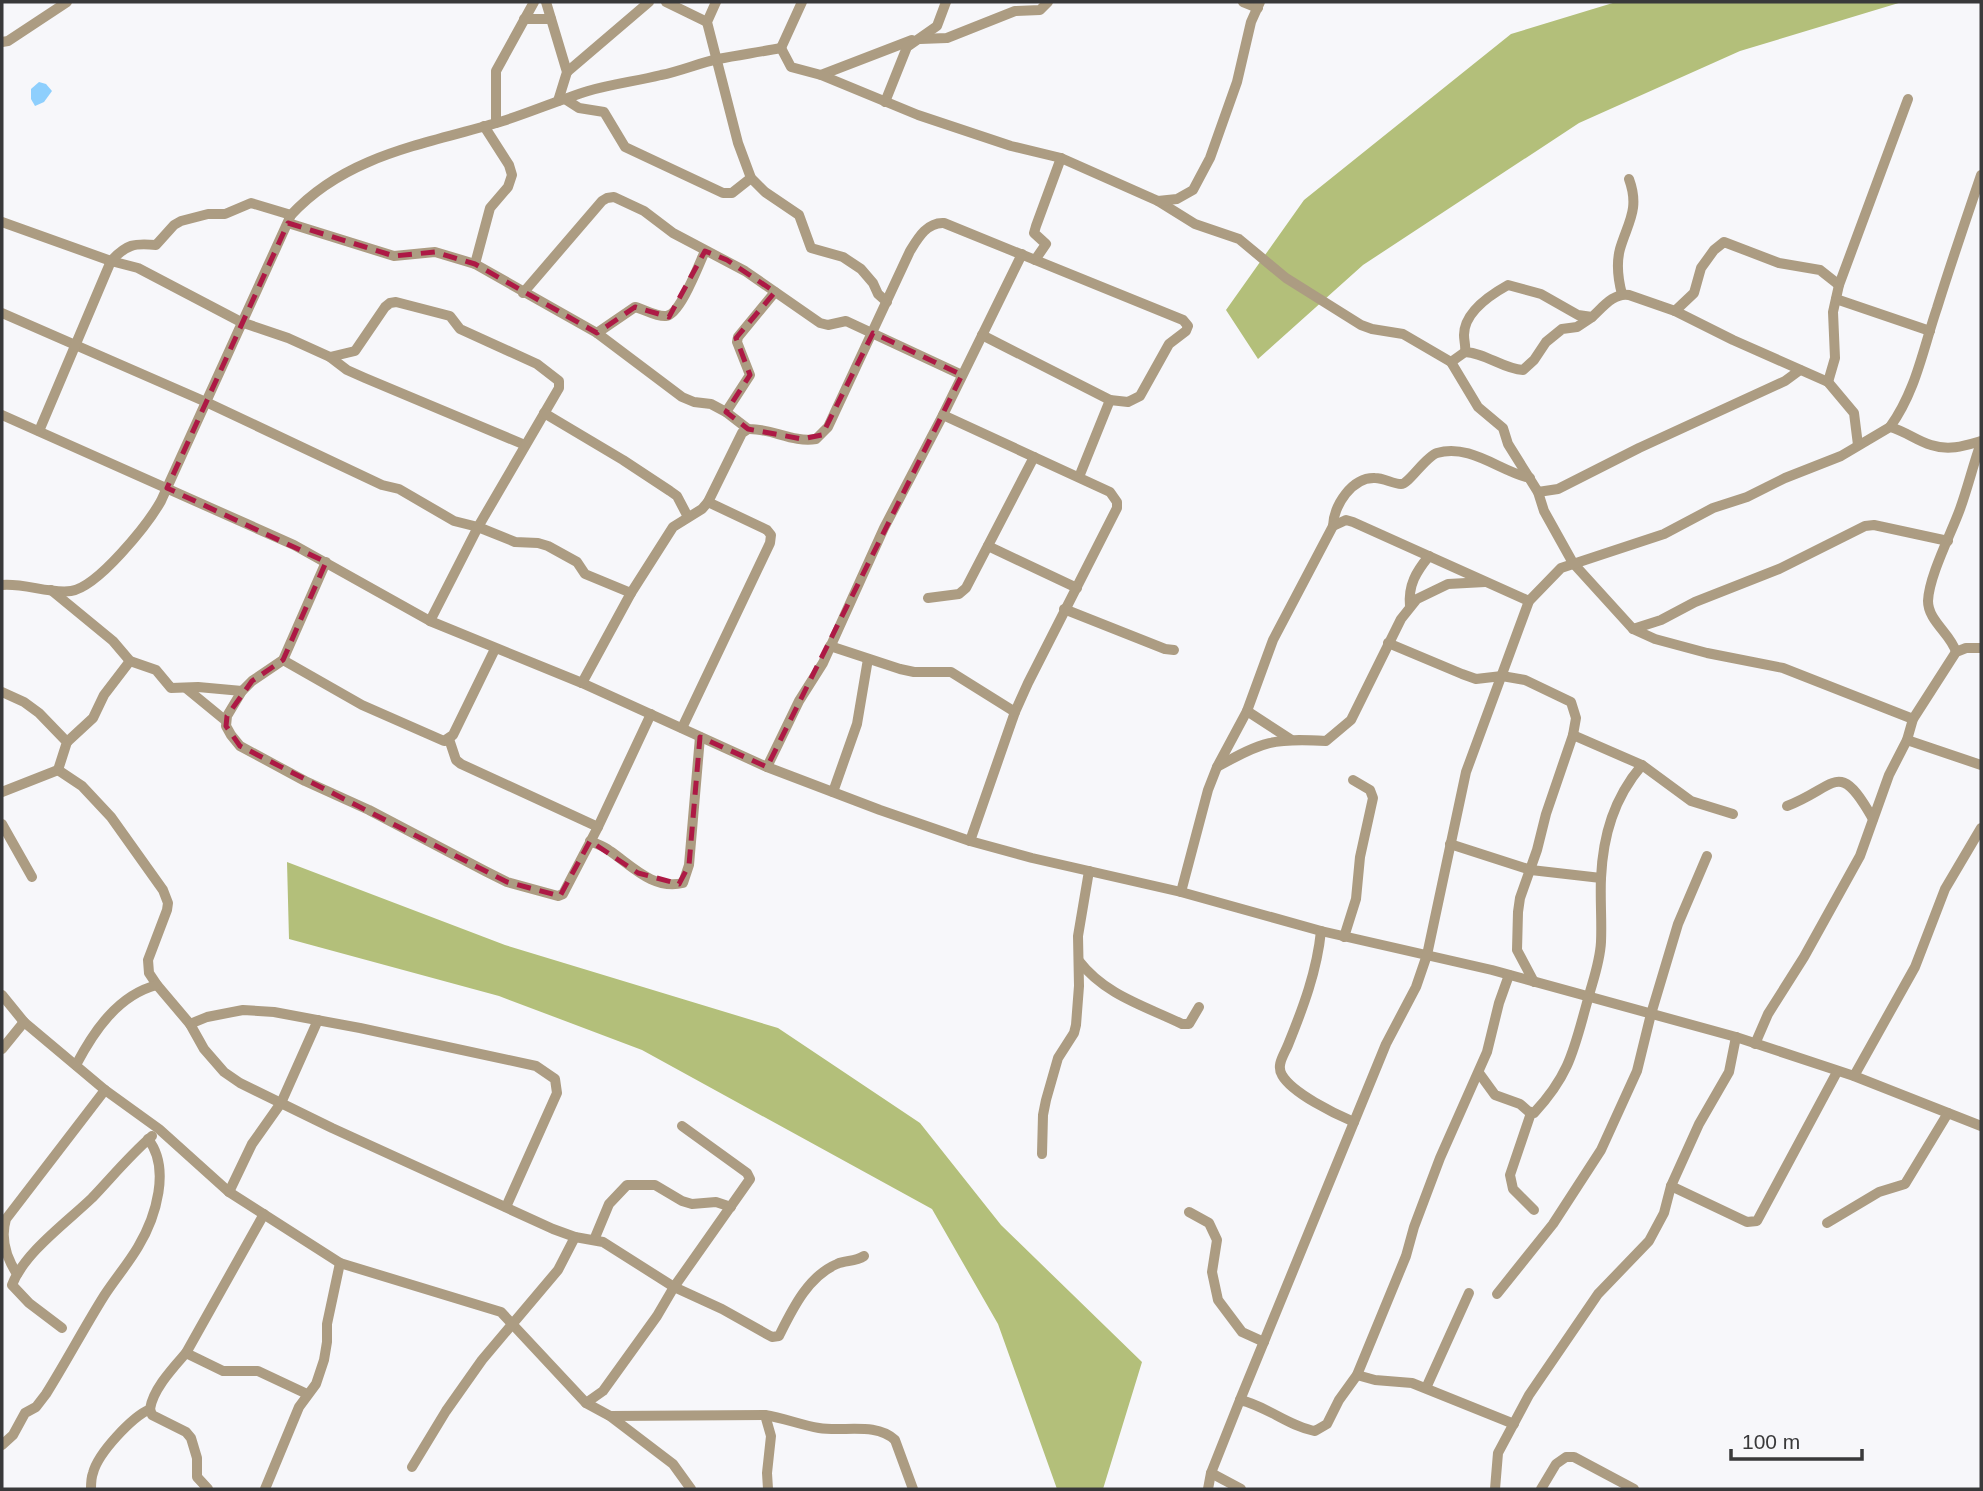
<svg xmlns="http://www.w3.org/2000/svg" width="1983" height="1491" font-family="Helvetica,sans-serif">
<style>
.forest{fill:#b3bf7a}
.water{fill:#8ecffd}
.lines{fill:none;stroke-linecap:round;stroke-linejoin:round}
.street{stroke:#ac9c82;stroke-width:10}
.marked{fill:none;stroke:#ad1945;stroke-width:5;stroke-dasharray:14 9;stroke-linejoin:round}
</style>
<rect width="100%" height="100%" fill="#f7f7fa"/>
<g class="forest">
<path d="M1616,2H1902L1740,51L1579,123L1363,265L1258,359L1226,310L1304,200L1511,34Z"/>
<path d="M287,862L505,945L778,1028L920,1123L1001,1225L1142,1362L1103,1489H1057L998,1324L932,1209L642,1050L499,996L289,939Z"/>
</g>
<path class="water" d="M39,82L46,84L52,91L44,102L35,106L31,99V89Z"/>
<g class="lines">
<g class="street">
<path d="M546,2L567,72L558,101"/>
<path d="M666,2L707,22"/>
<path d="M716,2L707,22L738,143L751,178L765,192L799,215L811,248L843,257L861,269L873,283L878,294L887,302"/>
<path d="M1243,2L1258,8"/>
<path d="M524,19H551"/>
<path d="M920,39L947,38L1015,11L1040,10L1048,2"/>
<path d="M2,42L8,41L67,2"/>
<path d="M781,48L802,2"/>
<path d="M567,72L649,2"/>
<path d="M821,75L912,40"/>
<path d="M565,99L579,108L604,112L625,147L723,193H732L751,178"/>
<path d="M885,102L907,47L937,26L946,2"/>
<path d="M496,123V71L534,2"/>
<path d="M1158,201L1195,224L1239,239L1286,278L1361,325L1372,329L1403,334L1451,362L1478,407L1503,428L1508,444L1538,492L1544,511L1573,563L1633,629L1655,639L1707,653L1783,668L1913,719"/>
<path d="M2,222L111,261L138,268L241,322L288,338L330,357L347,370L365,378L525,445"/>
<path d="M288,223L394,256L435,252L475,264L597,333L682,397L694,402L711,404L726,412L748,429C771,428 793,443 816,439L828,427L910,251C918,238 927,222 944,223L1183,320L1188,326L1186,331L1169,344L1140,396L1128,402L1110,400L982,335"/>
<path d="M1035,260L1046,244L1034,233L1036,226L1061,158"/>
<path d="M475,264L490,208L508,187L512,175L509,165L484,126"/>
<path d="M523,293L602,201L607,198L614,197L644,211L673,233L745,271L820,323L828,325L846,321L962,375"/>
<path d="M1622,294C1618,279 1616,264 1620,249C1628,222 1640,209 1629,179"/>
<path d="M1836,299L1930,331"/>
<path d="M1675,311L1694,293L1701,268L1714,250L1724,242L1779,263L1820,270L1839,285"/>
<path d="M2,313L206,402L382,485L399,489L454,521L478,527L515,542L538,543L548,546L577,562L585,574L631,593"/>
<path d="M597,333L635,307C644,309 656,317 666,316C680,315 699,264 705,251"/>
<path d="M1465,352C1486,353 1503,369 1523,370L1534,360L1546,342L1562,329L1577,327L1592,317"/>
<path d="M330,357L355,351L385,307L390,303L396,302L450,316L460,329L537,364L559,381V388L478,527L430,621"/>
<path d="M1451,362L1465,352C1466,346 1464,341 1464,335C1464,312 1490,295 1508,285L1541,294L1578,315L1592,317C1602,308 1614,292 1629,295L1675,311L1733,340L1828,382L1854,413L1858,445"/>
<path d="M1828,382L1835,358L1833,312L1839,285L1908,99"/>
<path d="M726,412L750,375L737,342L738,337L775,292"/>
<path d="M544,413L623,460L670,491L677,496L688,517"/>
<path d="M2,415L294,545L430,621L582,683L767,767L880,810L970,841L1032,858L1181,892L1321,931L1492,970L1736,1037L1854,1076L1981,1126"/>
<path d="M943,415L1110,492L1117,502V508L1028,683L1015,712L970,841"/>
<path d="M1890,427C1916,391 1923,349 1937,308C1951,263 1966,219 1981,175"/>
<path d="M39,431L111,261C127,244 134,243 156,245L174,225L181,221L208,214H225L251,203L291,215"/>
<path d="M1079,477L1110,400"/>
<path d="M1538,492L1558,489L1639,448L1785,381L1800,370"/>
<path d="M1333,526C1334,505 1352,477 1375,478C1384,478 1393,484 1401,484C1409,484 1425,457 1437,453C1470,443 1501,472 1530,478"/>
<path d="M988,546L1077,588"/>
<path d="M326,562L283,660L252,681L242,691L227,716L226,726L231,735L240,746L305,781L369,810L485,871L507,882L558,896L563,894L598,827L651,714"/>
<path d="M2,585C25,583 49,594 71,591C98,587 148,524 161,501L291,215C347,154 427,144 503,121C531,112 559,100 588,91C612,84 637,81 661,75C681,71 699,63 718,59C739,55 760,52 781,48L791,67L821,75L918,115L1011,146L1061,158L1158,201L1177,199L1193,190L1210,158L1237,82L1251,22L1260,2"/>
<path d="M51,590L113,641L130,661L156,670L171,688L198,687L242,691"/>
<path d="M928,598L959,594L966,588L1034,457"/>
<path d="M1410,606C1408,585 1416,572 1429,556"/>
<path d="M1064,609L1165,649L1174,650"/>
<path d="M1633,629L1661,620L1695,602L1779,569L1865,526L1874,525L1948,541"/>
<path d="M1388,643L1462,674L1476,679L1502,676L1525,680L1571,702L1576,718L1573,735L1546,814L1537,850L1520,898L1518,912L1517,950L1534,982"/>
<path d="M830,646L900,669L914,672H951L1015,712"/>
<path d="M1956,652C1951,634 1928,621 1928,601C1929,576 1951,534 1960,509C1968,487 1973,465 1981,443"/>
<path d="M283,660L362,705L444,741L453,735L495,649"/>
<path d="M582,683L631,593L673,527L702,509L708,502L742,433L748,429"/>
<path d="M187,689L226,721"/>
<path d="M2,692L24,702L39,713L67,742L58,770"/>
<path d="M1247,711L1290,739"/>
<path d="M682,728L770,543L771,535L767,530L708,502"/>
<path d="M449,739L456,760L461,764L598,827"/>
<path d="M1907,740L1981,765"/>
<path d="M67,742L93,718L104,695L130,661"/>
<path d="M1642,765L1691,801L1733,814"/>
<path d="M767,767L799,701L823,663L884,528L943,415L1022,254"/>
<path d="M1217,767C1263,741 1274,738 1326,741L1351,720L1401,619L1417,599L1448,584L1485,582"/>
<path d="M58,770L82,786L111,817L163,890L168,903L167,910L148,960L149,973L157,985L190,1024L204,1049L224,1072L240,1083L332,1128L553,1229L575,1237L603,1242L674,1287L722,1309L772,1337L779,1336C792,1310 808,1276 837,1264C846,1260 855,1262 864,1256"/>
<path d="M2,792L58,770"/>
<path d="M833,792L857,724L868,659"/>
<path d="M1787,806C1837,787 1838,757 1873,819"/>
<path d="M2,824L32,877"/>
<path d="M590,841C596,844 604,846 610,851C632,866 653,890 683,883L689,865L700,737"/>
<path d="M1450,844L1531,870L1601,878"/>
<path d="M1181,892L1208,790L1217,767L1247,711L1273,640L1333,526L1346,520L1353,522L1529,601"/>
<path d="M1321,931C1317,971 1303,1008 1288,1045C1284,1055 1276,1065 1282,1075C1292,1093 1335,1114 1354,1122"/>
<path d="M1344,937L1356,899L1360,857L1373,798L1370,790L1353,780"/>
<path d="M1079,961C1105,995 1145,1006 1182,1024H1189L1199,1007"/>
<path d="M2,995L24,1022L105,1090L159,1129L229,1192L340,1263L501,1312L586,1403L610,1416L673,1464L691,1489"/>
<path d="M190,1024L207,1017L243,1010L274,1012L360,1028L536,1066L555,1079L557,1093L506,1207"/>
<path d="M1755,1044L1768,1014L1804,957L1860,856L1889,775L1907,740L1913,719L1956,652L1966,648H1981"/>
<path d="M2,1049L24,1022"/>
<path d="M76,1065C94,1031 118,995 157,985"/>
<path d="M1479,1073L1495,1095L1520,1104L1528,1111L1534,1113C1571,1073 1574,1048 1588,999C1593,980 1600,962 1601,942C1602,921 1600,899 1601,878C1603,835 1614,798 1642,765L1573,735"/>
<path d="M1854,1076L1915,967L1945,889L1981,828"/>
<path d="M1531,1113L1510,1175L1513,1189L1534,1210"/>
<path d="M1042,1154L1043,1115L1046,1100L1058,1058L1074,1033L1076,1025L1079,986L1078,936L1089,871"/>
<path d="M1671,1186L1747,1222L1757,1221L1837,1072"/>
<path d="M229,1192L252,1144L281,1103L318,1020"/>
<path d="M1189,1212L1209,1223L1217,1240L1212,1272L1218,1300L1242,1332L1264,1342"/>
<path d="M1827,1223L1879,1192L1905,1184L1948,1113"/>
<path d="M594,1240L609,1204L627,1185H655L682,1201L692,1204L716,1202L731,1207"/>
<path d="M17,1274C6,1257 0,1239 6,1219L105,1090"/>
<path d="M1497,1294L1553,1224L1601,1150L1637,1071L1651,1014L1678,924L1707,856"/>
<path d="M62,1328L29,1303L12,1285C24,1253 67,1222 92,1198C112,1177 130,1155 152,1136"/>
<path d="M186,1353L223,1371H258L307,1394"/>
<path d="M1357,1375L1375,1380L1412,1383L1514,1424"/>
<path d="M1426,1388L1469,1293"/>
<path d="M1240,1400L1386,1044L1416,987L1427,955L1466,772L1529,601L1561,568L1664,534L1713,508L1747,497L1785,478L1841,456L1890,427C1905,431 1917,441 1931,445C1949,451 1964,446 1981,441"/>
<path d="M586,1403L603,1391L657,1316L674,1287L750,1179L747,1173L682,1126"/>
<path d="M150,1409L152,1415L186,1432L191,1438L197,1458V1477L208,1489"/>
<path d="M765,1415L771,1436L767,1473L768,1489"/>
<path d="M610,1416L765,1415C784,1418 801,1425 819,1428C844,1432 876,1422 895,1440L913,1489"/>
<path d="M2,1445L13,1435L25,1413L36,1407L46,1394C66,1362 84,1328 104,1296C115,1279 128,1264 138,1247C156,1217 171,1168 148,1139"/>
<path d="M412,1467L446,1411L482,1360L558,1270L575,1237"/>
<path d="M1211,1473L1241,1489"/>
<path d="M91,1489C91,1484 91,1478 93,1473C98,1453 132,1417 150,1409C153,1389 173,1368 186,1353L264,1214"/>
<path d="M265,1489L299,1407L316,1384L324,1360L327,1342V1324L340,1263"/>
<path d="M1208,1489L1211,1473L1240,1400C1267,1406 1288,1426 1315,1431L1327,1424L1339,1400L1357,1375L1406,1256L1414,1227L1440,1158L1487,1052L1499,1003L1509,975"/>
<path d="M1495,1489L1498,1453L1529,1395L1598,1294L1649,1241L1664,1213L1671,1186L1699,1124L1729,1072L1736,1037"/>
<path d="M1541,1489L1556,1464L1566,1457H1574L1634,1489"/>
</g>
</g>
<path class="marked" d="M288,223L394,256L435,252L475,264L597,333L635,307L669,317L705,251L727,260L775,292L736,338L750,375L726,412L748,429L802,439L822,435L873,333L962,375L767,767L700,737L689,865L679,884L638,873L590,841L560,896L507,882L240,746L226,726L227,716L252,681L283,660L326,562L167,488Z"/>
<rect width="1983" height="1491" fill="none" stroke="#39393a" stroke-width="7"/>
<path d="M1731 1449v10h131v-10" fill="none" stroke="#39393a" stroke-width="3.5"/>
<text x="1742" y="1449" font-size="21" fill="#39393a" stroke="#f7f7fa" stroke-width="5" paint-order="stroke">100 m</text>
</svg>
